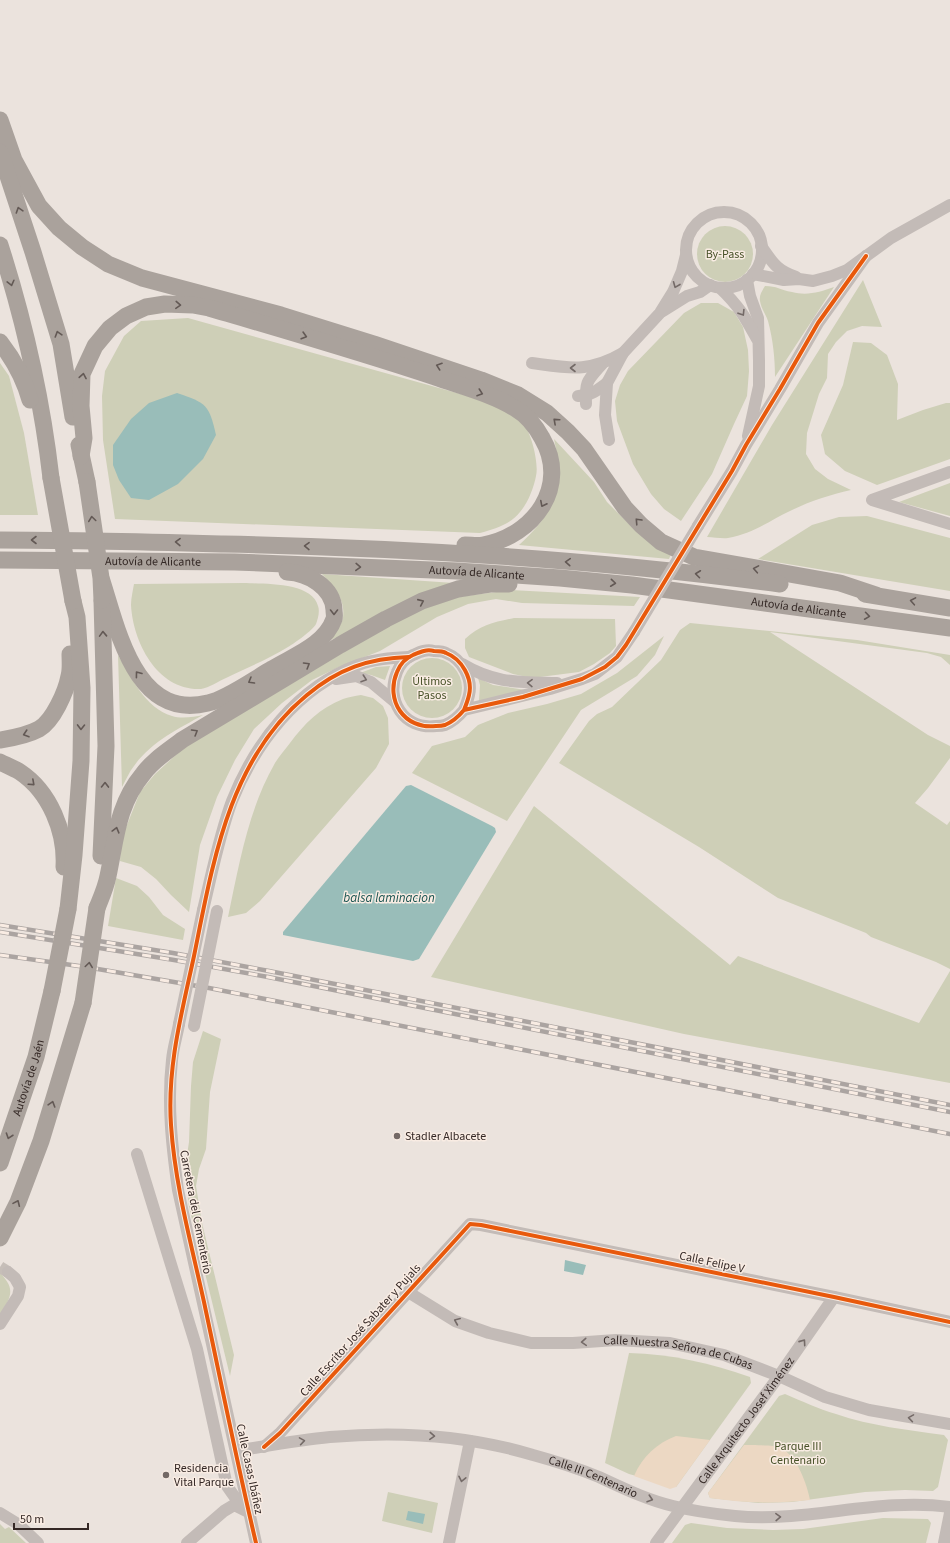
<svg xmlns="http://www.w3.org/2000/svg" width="950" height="1543" font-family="'Source Sans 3',sans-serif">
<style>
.green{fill:#cecfb7}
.sand{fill:#ecd8c3}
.water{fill:#99bdb9}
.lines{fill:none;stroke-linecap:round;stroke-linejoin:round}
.minor-tunnel{stroke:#c6beb8;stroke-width:12;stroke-dasharray:12 6;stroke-linecap:butt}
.minor{stroke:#c3bbb7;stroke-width:12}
.highway{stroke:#aaa29c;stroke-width:17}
.rail-casing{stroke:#aba4a1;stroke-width:4.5}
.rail{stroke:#f9ece3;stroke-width:3;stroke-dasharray:9;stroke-linecap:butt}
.minor-bridge{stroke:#c3bbb7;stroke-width:12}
.highway-bridge{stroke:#aaa29c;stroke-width:17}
.cycleway-casing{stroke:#f9ece3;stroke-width:6}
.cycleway{stroke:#e8590c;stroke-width:4}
.oneway{stroke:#635955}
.oneway2{stroke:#746a67}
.poi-dot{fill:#746965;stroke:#f9ece3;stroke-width:1.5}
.labels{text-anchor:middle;stroke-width:3;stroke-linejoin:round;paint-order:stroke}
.park-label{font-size:12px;fill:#485229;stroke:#f9ece3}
.street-label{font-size:12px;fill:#342825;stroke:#f9ece3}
.poi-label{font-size:12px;fill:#342825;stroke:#f9ece3;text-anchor:start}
.water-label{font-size:13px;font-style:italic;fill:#1b5552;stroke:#f9ece3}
</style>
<rect width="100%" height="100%" fill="#ebe3dd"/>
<g class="green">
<circle cx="725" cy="254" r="28"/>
<path d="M863,280L882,327L862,326L847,331L836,342L828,354L827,378L819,394L807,433L806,454L815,469L828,479L851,490C830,495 810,501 790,511C769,521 752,534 728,538C722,539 714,537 707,537L772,425Z"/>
<path d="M765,286C777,286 780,290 792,292C807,296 820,292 834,287L775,377C775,358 773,340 768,321C766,315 761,308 760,301C759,295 762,291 765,286Z"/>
<path d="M701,303H718L734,312L743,327L748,350L749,371L747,396L734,424L712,474L681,521L664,509L651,494L633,464L617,421L615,401L620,385L628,371L684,313Z"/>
<path d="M188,318L493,403C503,410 517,416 525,426C532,436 539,464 536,476C534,487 528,503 520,512C511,524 495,529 480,533L115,519L103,440L102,396L105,371L124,336L141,321Z"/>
<path d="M853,342L871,343L887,355L898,384L897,420L923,410L946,403H950V459L877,485L845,471L825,454L821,435L843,385Z"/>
<path d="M0,363L9,376L24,433L38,515H0Z"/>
<path d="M554,439L594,482L607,502L638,533L671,554L669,559L519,545C555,512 565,488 554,439Z"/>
<path d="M950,483V516L899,502Z"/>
<path d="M867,516L950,538V591L758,559L812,525L839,517Z"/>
<path d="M322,574L454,583L331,640C335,633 341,625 343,618C346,599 333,586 322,574Z"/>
<path d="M244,583C264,584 312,582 318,606C320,611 318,619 316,624C313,630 295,643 288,647C269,659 246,668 226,678C219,681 209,688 201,689C158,691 133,643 131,605C131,598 133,590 134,584Z"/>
<path d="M511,590L640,597L634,606L522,603L496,599L468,604L437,617L380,651L339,667L312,680L282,703L254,729L235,760L217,797L200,845L189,912L171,895L156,879L141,867L120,861L121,840L140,792L155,774L190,742L394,621L450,598Z"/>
<path d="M514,618L615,619L616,646L610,653L594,664L579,672L532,678L513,674L469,657L465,648V639C480,625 495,622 514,618Z"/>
<path d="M690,623L857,640L950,655V665L941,657L927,653L770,632L928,735L950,746V758L928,788L915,803L947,825L950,821V969L936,962L871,937L866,933L778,898L699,847L559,763L589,721L597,714L612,707L661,660L680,630Z"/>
<path d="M664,636L655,655L637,676L581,710L507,821L412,773L432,746L465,737L478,725L508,713L547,704L581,694L617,673Z"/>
<path d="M118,655C131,677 145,708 172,716C181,719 194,717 203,715C178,729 151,742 134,766C129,772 126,780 122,787Z"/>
<circle cx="432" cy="688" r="30"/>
<path d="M390,666L385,680L371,675L360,673L376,667Z"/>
<path d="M478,678L493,685L532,691L479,701L480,685Z"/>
<path d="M361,695L373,698L383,706L388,718L389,744L376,768L260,901L246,913L228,917C239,865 248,810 275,763C279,756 285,750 290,743C304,724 320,708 343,699C348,697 355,696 361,695Z"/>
<path d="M534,806L730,965L738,956L919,1023L950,971V1083L684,1034L431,977Z"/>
<path d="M116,878L137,886L149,897L163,915L185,929L183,940L108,926Z"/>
<path d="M203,1031L221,1039L210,1092L206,1149L199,1169L196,1186L202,1223L234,1355L230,1376L189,1207L186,1182L185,1168L189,1142L191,1086L193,1062Z"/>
<path d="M0,1273C17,1290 10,1298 0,1315Z"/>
<path d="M629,1353C671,1354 710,1363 750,1377L751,1383L676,1487L629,1474L605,1463Z"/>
<path d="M785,1394C802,1401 818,1409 836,1414C871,1426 908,1430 944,1435L948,1440L938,1487L933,1491L905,1490L865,1492L792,1502L758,1503L710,1498L708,1493L779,1396Z"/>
<path d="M388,1492L438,1503L432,1533L382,1521Z"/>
<path d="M883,1518L928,1519L931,1523L926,1543H672L685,1525L691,1523L727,1528L773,1530L803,1529Z"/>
<path d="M0,1524L5,1529L9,1527L26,1543H0Z"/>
</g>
<g class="sand">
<path d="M676,1436L710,1440L676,1487L670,1489L634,1476C642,1457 657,1443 676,1436Z"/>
<path d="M744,1445C752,1445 776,1445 781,1448C797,1456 807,1484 810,1500C776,1504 744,1503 710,1498L708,1493Z"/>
</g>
<g class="water">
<path d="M177,393C207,403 209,405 216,435L203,459L178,484L149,500L131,498L119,480L113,465V445L131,419L149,403Z"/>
<path d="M411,785L492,826L495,828L496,832L419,959L413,961L283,935V932L406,786Z"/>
<path d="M565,1260L586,1265L583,1275L564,1271Z"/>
<path d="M408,1511L425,1514L423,1524L406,1520Z"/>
</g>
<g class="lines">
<path class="minor-tunnel" d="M0,1267L8,1272"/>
<g class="minor">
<circle cx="724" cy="250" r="38"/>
<path d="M761,246C773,263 776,270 796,277"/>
<path d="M753,274L784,280L799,279L813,281L832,276L847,270L891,238L950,205"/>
<path d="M747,280L750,296L758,318L759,361V386L748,436"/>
<path d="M720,288C739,306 745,317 757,339"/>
<path d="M663,311L687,296L700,292L710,285"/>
<path d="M532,363C569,368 589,373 623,353"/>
<path d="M578,396C590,396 598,390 607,383"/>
<path d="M586,404C585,381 587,381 602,364"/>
<path d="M609,440L605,415L607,383L623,353L660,313L673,292L682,271L686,255"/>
<path d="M950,472L872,500L950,524"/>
<path d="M698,526L732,471L746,445L780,389L818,323L866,256"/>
<path d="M462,664C495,684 520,682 557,683"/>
<path d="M336,679L356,676L371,682L395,702"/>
<path d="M464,710C466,705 468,700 469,695C473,679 462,659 446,653C443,651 438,651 434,651C426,649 420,652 413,655C406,658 400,664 397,672C385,700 404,730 436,726C439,726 442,726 445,725C452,722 459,716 464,710L550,689L582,679L595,674L617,657L634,632"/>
<path d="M203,910C212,873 219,836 232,801C255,743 298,687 358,665C374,659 392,658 409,657"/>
<path d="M179,1024C177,1036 173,1048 172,1060C167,1104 172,1147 178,1190L256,1543"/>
<path d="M137,1154L197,1349L227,1486L239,1503L248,1511"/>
<path id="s1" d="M408,1292L455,1321L489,1333L531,1343H573L616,1340L670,1343L724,1355L779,1376L825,1397L869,1410L950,1424"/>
<path d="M0,1324L18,1296L20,1287L15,1278L8,1272"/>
<path d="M264,1447L280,1433L470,1224L481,1225L834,1297L950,1322"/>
<path id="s2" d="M236,1451C267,1446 298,1440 330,1437C397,1431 467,1435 533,1455C555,1461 577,1468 599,1477C623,1488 647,1500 673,1506C693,1511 715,1514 735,1516C807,1523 878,1497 950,1507"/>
<path d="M0,1513L18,1524L38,1543"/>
<path d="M187,1543L224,1511L234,1505L246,1511"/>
<path d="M449,1543L470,1441"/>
<path id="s3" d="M656,1543L779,1376L834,1297"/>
<path d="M944,1543L950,1513"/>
</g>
<g class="highway">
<path d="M0,120L14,160L39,206L59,228L82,247L108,264L142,278L281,315L374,344L481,380L518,395L547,413L568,432L584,449L625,508L641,525L661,542L694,557L840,583L876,595"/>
<path d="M0,152L33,252L61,344L73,417"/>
<path d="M0,245C24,320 42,400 51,478"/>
<path d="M0,342C14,360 24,378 30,400"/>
<path d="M79,445L87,482"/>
<path d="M81,456L84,438L81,406L82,374L95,346L110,328L126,316L146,307L165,304L193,305L209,308C284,330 360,352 435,377C460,386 493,394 516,409C528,416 536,427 542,438C570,486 534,536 483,545C478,546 471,545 465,545"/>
<path d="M0,540C75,540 149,542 224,544C409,548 595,559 780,584"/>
<path id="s4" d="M0,560L235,562L457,571L560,578L632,585L950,628"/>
<path d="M102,581C118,631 136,721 208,703C227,699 254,679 272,669C293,656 325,645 334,619C335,616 334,613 334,610C333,587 308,573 287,572"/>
<path d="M865,594L950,608"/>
<path d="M0,740C13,738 28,735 39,729C53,721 66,692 69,676C71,669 70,661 70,654"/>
<path d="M0,762C6,765 14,768 20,772C50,792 66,832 64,867"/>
<path d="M101,856L106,746L102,601"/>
<path d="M97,908C101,898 106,887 108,876C116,839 117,805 143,774C153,760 168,751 182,740L340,645L386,619L422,601L458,589L490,584H509"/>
<path d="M68,909L74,855L81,761L82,688L77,617L73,601"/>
<path id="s5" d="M0,1163L36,1057L52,991"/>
<path d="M0,1238L18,1202L41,1141L83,1003"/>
</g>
<defs>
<g id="rail">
<path d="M0,925L173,953L269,971L950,1105"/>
<path d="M0,932L174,960L268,977L950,1112"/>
<path d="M0,955L86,967L209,988L950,1134"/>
</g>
</defs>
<use href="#rail" class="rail-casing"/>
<use href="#rail" class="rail"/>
<g class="minor-bridge">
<path d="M634,632L698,526"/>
<path d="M179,1024L203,910"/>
<path d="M194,1026L217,911"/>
</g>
<g class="highway-bridge">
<path d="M51,478L73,601"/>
<path d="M87,482L101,578L102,600"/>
<path d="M52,991L68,909"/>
<path d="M83,1003L97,908"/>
</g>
<defs>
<g id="cycleway">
<path d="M464,710C466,705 468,700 469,695C473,679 462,659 446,653C443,651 438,651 434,651C426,649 420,652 413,655C406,658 400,664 397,672C385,700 404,730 436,726C439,726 442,726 445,725C452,722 459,716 464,710L523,697L582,679L605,667L617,657L626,645L732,471L746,445L780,389L818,323L866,256"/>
<path d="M264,1447L280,1433L470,1224L481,1225L834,1297L950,1322"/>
<path d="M256,1543C237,1463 221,1382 204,1302C191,1243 175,1185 171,1125C167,1066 182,1012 194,956C213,862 229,759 307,695C338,669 369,658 409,657"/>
</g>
</defs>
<use href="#cycleway" class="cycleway-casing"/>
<use href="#cycleway" class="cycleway"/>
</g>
<defs><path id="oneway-chevron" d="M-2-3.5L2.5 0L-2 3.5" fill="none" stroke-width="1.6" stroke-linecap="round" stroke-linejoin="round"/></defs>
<g class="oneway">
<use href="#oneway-chevron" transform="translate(19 210) rotate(-108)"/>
<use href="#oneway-chevron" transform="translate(11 283) rotate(76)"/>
<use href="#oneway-chevron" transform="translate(178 305) rotate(3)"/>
<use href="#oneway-chevron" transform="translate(58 334) rotate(-107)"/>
<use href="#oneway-chevron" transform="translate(304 336) rotate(16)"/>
<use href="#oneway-chevron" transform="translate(439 366) rotate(-161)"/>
<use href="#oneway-chevron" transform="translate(83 376) rotate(-80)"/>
<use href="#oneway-chevron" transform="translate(480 393) rotate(19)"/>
<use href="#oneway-chevron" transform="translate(556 421) rotate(-138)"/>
<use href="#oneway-chevron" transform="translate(543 504) rotate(117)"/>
<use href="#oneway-chevron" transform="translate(92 519) rotate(-98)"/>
<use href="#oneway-chevron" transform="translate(638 521) rotate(-133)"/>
<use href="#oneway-chevron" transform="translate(34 540) rotate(180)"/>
<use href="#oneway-chevron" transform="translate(178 542) rotate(-179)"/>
<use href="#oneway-chevron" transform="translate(307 546) rotate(-179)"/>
<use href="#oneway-chevron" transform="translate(568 562) rotate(-176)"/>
<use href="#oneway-chevron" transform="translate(358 567) rotate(2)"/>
<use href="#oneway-chevron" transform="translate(756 569) rotate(-170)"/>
<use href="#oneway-chevron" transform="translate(698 574) rotate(-173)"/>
<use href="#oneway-chevron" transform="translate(613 583) rotate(6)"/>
<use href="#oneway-chevron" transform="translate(913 601) rotate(-170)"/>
<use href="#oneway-chevron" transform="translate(421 602) rotate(-24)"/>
<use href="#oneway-chevron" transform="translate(334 612) rotate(90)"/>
<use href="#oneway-chevron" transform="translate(867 616) rotate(8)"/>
<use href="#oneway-chevron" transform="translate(103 634) rotate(-92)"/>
<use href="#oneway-chevron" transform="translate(307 665) rotate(-31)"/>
<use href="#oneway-chevron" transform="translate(138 674) rotate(-127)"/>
<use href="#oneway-chevron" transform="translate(251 681) rotate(150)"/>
<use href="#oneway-chevron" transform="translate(81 727) rotate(91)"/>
<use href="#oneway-chevron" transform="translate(195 732) rotate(-31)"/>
<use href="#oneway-chevron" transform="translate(26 734) rotate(162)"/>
<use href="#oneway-chevron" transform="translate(32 783) rotate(42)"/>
<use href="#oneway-chevron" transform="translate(105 785) rotate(-89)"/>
<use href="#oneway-chevron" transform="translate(116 830) rotate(-75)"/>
<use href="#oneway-chevron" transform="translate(89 965) rotate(-82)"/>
<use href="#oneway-chevron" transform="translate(52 1104) rotate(-73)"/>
<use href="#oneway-chevron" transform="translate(9 1136) rotate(109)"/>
<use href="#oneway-chevron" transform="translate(17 1203) rotate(-66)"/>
</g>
<g class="oneway2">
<use href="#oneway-chevron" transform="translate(676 285) rotate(112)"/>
<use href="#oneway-chevron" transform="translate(742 313) rotate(58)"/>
<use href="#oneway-chevron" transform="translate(573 368) rotate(-180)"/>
<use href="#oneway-chevron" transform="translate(364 679) rotate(19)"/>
<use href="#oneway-chevron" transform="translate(530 683) rotate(-179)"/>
<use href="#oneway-chevron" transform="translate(457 1321) rotate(-157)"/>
<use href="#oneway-chevron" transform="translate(584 1342) rotate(176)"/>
<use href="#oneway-chevron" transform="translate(803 1342) rotate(-55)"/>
<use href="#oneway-chevron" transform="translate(911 1418) rotate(-171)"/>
<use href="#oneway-chevron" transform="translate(432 1436) rotate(3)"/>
<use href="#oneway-chevron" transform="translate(302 1441) rotate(-9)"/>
<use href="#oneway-chevron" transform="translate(462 1479) rotate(102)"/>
<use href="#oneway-chevron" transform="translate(650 1499) rotate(18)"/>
<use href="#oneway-chevron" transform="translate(778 1517) rotate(-2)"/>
</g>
<g class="poi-dot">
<circle cx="397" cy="1136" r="4"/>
<circle cx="166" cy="1475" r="4"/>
</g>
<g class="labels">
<g class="park-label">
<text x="725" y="258">By-Pass</text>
<text x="432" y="685">Últimos<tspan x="432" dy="14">Pasos</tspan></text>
<text x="798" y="1450">Parque III<tspan x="798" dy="14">Centenario</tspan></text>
</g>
<g class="street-label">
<text dy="4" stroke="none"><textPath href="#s4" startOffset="153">Autovía de Alicante</textPath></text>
<text dy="4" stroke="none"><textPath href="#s4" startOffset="477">Autovía de Alicante</textPath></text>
<text dy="4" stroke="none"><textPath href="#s4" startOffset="801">Autovía de Alicante</textPath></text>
<text dy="4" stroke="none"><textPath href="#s5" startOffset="90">Autovía de Jaén</textPath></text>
<text transform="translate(196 1212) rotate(79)" y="4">Carretera del Cementerio</text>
<text transform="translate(712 1262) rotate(12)" y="4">Calle Felipe V</text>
<text transform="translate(360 1330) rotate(-48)" y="4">Calle Escritor José Sabater y Pujals</text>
<text dy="4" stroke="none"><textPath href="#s1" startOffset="283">Calle Nuestra Señora de Cubas</textPath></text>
<text dy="4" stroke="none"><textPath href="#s3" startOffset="152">Calle Arquitecto Josef Ximénez</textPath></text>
<text transform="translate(250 1469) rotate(78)" y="4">Calle Casas Ibáñez</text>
<text dy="4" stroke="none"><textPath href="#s2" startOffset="364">Calle III Centenario</textPath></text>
</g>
<g class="poi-label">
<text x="405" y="1140">Stadler Albacete</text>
<text x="174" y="1472">Residencia<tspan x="174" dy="14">Vital Parque</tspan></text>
</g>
<g class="water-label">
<text x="389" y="902">balsa laminacion</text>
</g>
</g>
<path d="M14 1523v6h74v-6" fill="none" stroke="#342825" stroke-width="2"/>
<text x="20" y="1523" font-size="12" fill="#342825" stroke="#f9ece3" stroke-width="3" paint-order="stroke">50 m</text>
</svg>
